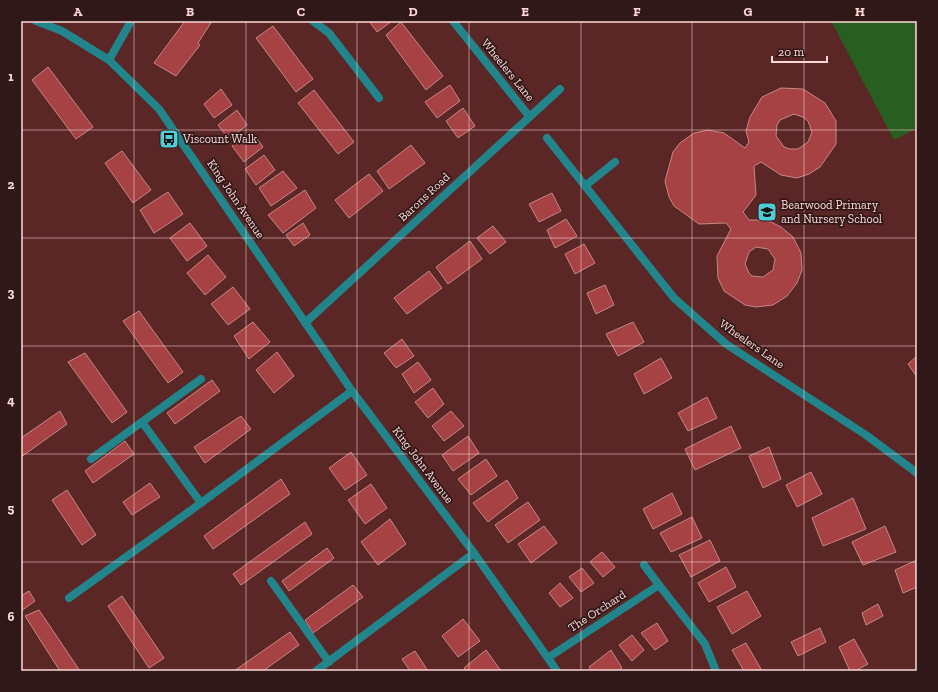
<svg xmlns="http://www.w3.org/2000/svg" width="938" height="692" font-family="'Zilla Slab',serif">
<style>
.green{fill:#285f21}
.building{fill:#a64144;stroke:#c68886;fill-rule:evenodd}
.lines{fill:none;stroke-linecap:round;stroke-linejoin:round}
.service{stroke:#21858b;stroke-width:8}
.minor{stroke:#21858b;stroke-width:8}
.grid{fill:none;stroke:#fbd9d7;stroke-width:1;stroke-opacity:0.55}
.labels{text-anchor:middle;stroke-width:3.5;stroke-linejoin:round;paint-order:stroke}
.street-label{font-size:12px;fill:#fbd9d7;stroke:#301818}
.poi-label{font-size:12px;fill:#fbd9d7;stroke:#301818;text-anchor:start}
.neatline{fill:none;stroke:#fbd9d7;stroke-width:1.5}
.grid-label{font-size:13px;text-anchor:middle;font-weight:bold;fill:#fbd9d7}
</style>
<rect width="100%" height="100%" fill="#5a2626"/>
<path class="green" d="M831,21H917V128L894,140Z"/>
<g class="building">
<path d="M185,21H212L198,43L200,45L176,76L154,63Z"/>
<path d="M369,21H392L377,32Z"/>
<path d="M401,22L443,76L426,90L386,35Z"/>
<path d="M273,26L313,79L296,92L256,38Z"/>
<path d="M48,67L93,127L76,139L32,80Z"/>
<path d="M450,85L460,101L437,118L425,102Z"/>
<path d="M781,88L803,89L825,103L836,121V144L820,167L809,174L797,178L781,175L761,162L754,166L756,195L743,212L749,220H767L781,227L793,237L801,253L802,270L797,283L787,296L773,305L756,307L745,305L724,291L718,278L717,256L731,229L726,223L699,224L674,206L669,197L665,181L673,152L680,143L694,133L708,130L724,133L745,148L749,142L746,131L750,117L762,97ZM794,114L803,117L808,121L812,132L808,142L798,149H790L784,147L776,136L777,125L780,120ZM756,247L768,249L775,259L773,270L763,277L752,276L749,273L745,264L749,252Z"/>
<path d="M221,89L232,105L214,118L204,104Z"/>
<path d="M314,90L354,142L338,154L298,103Z"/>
<path d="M463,108L475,126L458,138L446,121Z"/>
<path d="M237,110L247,125L229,139L218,125Z"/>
<path d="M252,132L263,147L244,162L232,146Z"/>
<path d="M411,145L425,163L389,189L377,171Z"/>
<path d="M122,151L151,190L133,203L105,163Z"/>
<path d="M264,155L275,170L256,185L245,169Z"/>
<path d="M283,171L297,188L271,206L259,188Z"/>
<path d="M369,174L383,191L349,218L335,200Z"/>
<path d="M305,190L316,208L283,233L268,215Z"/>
<path d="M168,192L183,214L154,233L140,210Z"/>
<path d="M552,193L561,211L539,222L529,204Z"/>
<path d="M566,219L577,236L555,248L547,230Z"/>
<path d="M190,223L207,246L187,261L170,238Z"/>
<path d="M303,223L310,235L294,246L286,235Z"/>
<path d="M493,226L506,242L490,254L477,238Z"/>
<path d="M470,241L482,259L448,284L436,267Z"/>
<path d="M584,244L595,263L575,274L565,254Z"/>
<path d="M208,255L226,277L205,295L187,273Z"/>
<path d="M429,271L442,288L407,314L394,298Z"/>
<path d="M605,285L614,305L596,314L587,293Z"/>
<path d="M233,287L250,309L228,325L211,304Z"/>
<path d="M139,311L183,372L168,383L123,321Z"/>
<path d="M253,322L270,342L249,359L234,336Z"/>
<path d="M633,322L644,342L618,356L606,334Z"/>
<path d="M402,339L414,356L396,368L384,353Z"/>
<path d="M277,352L294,376L274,393L256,370Z"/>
<path d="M85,353L127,412L112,423L68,362Z"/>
<path d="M917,356V377L908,364Z"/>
<path d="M661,358L672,378L644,394L634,374Z"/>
<path d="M418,362L431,380L414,393L402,374Z"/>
<path d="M212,380L220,391L175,424L167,413Z"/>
<path d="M433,388L444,404L428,418L415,402Z"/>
<path d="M707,397L717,418L688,431L678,413Z"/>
<path d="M60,411L67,424L21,457V438Z"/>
<path d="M451,411L464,426L444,441L432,426Z"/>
<path d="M241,416L251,429L205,463L194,447Z"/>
<path d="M731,426L741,448L695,470L685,449Z"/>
<path d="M468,436L479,453L453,471L442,455Z"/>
<path d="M125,441L134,454L93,483L85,471Z"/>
<path d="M769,447L781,479L763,488L749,456Z"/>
<path d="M351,452L367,475L345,490L329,468Z"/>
<path d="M486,459L497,476L471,495L458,479Z"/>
<path d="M811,472L822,494L797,507L786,485Z"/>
<path d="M281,479L290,494L213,549L204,536Z"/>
<path d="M507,480L518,498L488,522L473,503Z"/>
<path d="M150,483L160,497L132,515L123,502Z"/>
<path d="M371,484L387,508L365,524L348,500Z"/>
<path d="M67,490L96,535L82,545L52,500Z"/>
<path d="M672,493L682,514L653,529L643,509Z"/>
<path d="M853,498L866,529L823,546L812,518Z"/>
<path d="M528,502L540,520L508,543L495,525Z"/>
<path d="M692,517L702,538L671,552L660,533Z"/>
<path d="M390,519L406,544L378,565L361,542Z"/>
<path d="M305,522L312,534L241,585L233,574Z"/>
<path d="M544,526L557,543L531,563L518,544Z"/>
<path d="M885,526L896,552L863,565L852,542Z"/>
<path d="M710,540L720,561L691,577L679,555Z"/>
<path d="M327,548L334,558L289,591L282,581Z"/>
<path d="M602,552L615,567L603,577L590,562Z"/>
<path d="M917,560V587L903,593L895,570Z"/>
<path d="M726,567L736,587L709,602L698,583Z"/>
<path d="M582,568L594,583L581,592L569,577Z"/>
<path d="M560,583L573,598L560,607L549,593Z"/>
<path d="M353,585L363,597L313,633L305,620Z"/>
<path d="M29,591L35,601L21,611V596Z"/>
<path d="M747,591L761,616L732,634L717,607Z"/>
<path d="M122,596L164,658L149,668L108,606Z"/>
<path d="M878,604L883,616L866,625L862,613Z"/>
<path d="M39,610L80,671H60L25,616Z"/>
<path d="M463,619L480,641L458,657L442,636Z"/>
<path d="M657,623L668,641L655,650L641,633Z"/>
<path d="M820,628L826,642L798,656L791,642Z"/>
<path d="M290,632L299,645L263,671H234Z"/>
<path d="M632,635L644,650L632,661L619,645Z"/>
<path d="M854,639L868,664L855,671H850L839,647Z"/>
<path d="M746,643L761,669L756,671H744L732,650Z"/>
<path d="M486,650L501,671H466L464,668Z"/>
<path d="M611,650L622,668L618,671H592L589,667Z"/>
<path d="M415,651L428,671H410L402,659Z"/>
</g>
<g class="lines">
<path class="service" d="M271,581L329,662"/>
<g class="minor">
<path d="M36,21L62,31L109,60L159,109L352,391L474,553L557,671"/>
<path d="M313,21L329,33L379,98"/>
<path d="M453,21L529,116"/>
<path d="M109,60L131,21"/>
<path d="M547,138L674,298L726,344L866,435L917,473"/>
<path d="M585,186L615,162"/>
<path d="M305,323L560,89"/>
<path d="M142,422L201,503"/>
<path d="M91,459L201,379"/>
<path d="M644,565L659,585"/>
<path d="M69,598L201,503L352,391"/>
<path d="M549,657L659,585L705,644L716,671"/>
<path d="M316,671L474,553"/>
</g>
</g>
<path class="grid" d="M134,21V671M246,21V671M357,21V671M469,21V671M581,21V671M692,21V671M804,21V671M21,130H917M21,238H917M21,346H917M21,454H917M21,562H917"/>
<defs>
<symbol id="bus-square" viewBox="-11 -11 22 22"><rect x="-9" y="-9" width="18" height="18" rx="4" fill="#51ccd4" stroke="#301818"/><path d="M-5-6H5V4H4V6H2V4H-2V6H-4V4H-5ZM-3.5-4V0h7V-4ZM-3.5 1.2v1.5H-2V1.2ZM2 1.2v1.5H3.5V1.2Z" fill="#111"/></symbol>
<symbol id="school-square" viewBox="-11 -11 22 22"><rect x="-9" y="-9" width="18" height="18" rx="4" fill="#51ccd4" stroke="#301818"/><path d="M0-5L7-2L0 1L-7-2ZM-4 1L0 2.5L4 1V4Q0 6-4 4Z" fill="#111"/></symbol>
</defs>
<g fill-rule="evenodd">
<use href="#bus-square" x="158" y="128" width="22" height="22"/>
<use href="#school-square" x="756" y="201" width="22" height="22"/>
</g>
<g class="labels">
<g class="street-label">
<text transform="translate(508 70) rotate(51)" y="4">Wheelers Lane</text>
<text transform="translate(424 197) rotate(-43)" y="4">Barons Road</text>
<text transform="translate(236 199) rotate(56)" y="4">King John Avenue</text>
<text transform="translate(752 344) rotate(35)" y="4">Wheelers Lane</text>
<text transform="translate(423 465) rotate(53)" y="4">King John Avenue</text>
<text transform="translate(597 611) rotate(-33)" y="4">The Orchard</text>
</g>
<g class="poi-label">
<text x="183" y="143">Viscount Walk</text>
<text x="781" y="209">Bearwood Primary<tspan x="781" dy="14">and Nursery School</tspan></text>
</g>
</g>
<rect width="938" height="692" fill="none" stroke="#301818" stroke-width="44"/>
<path d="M772 56v6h55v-6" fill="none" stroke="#fbd9d7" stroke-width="2"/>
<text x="778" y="56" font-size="12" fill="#fbd9d7" stroke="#301818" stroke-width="3" paint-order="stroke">20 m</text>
<rect x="22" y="22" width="894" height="648" class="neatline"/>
<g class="grid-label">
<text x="78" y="16">A</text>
<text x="190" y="16">B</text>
<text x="301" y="16">C</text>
<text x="413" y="16">D</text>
<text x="525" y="16">E</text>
<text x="637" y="16">F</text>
<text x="748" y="16">G</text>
<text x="860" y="16">H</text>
<text x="11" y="81">1</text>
<text x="11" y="189">2</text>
<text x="11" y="297">3</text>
<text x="11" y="405">4</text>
<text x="11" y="513">5</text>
<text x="11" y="621">6</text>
</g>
</svg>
